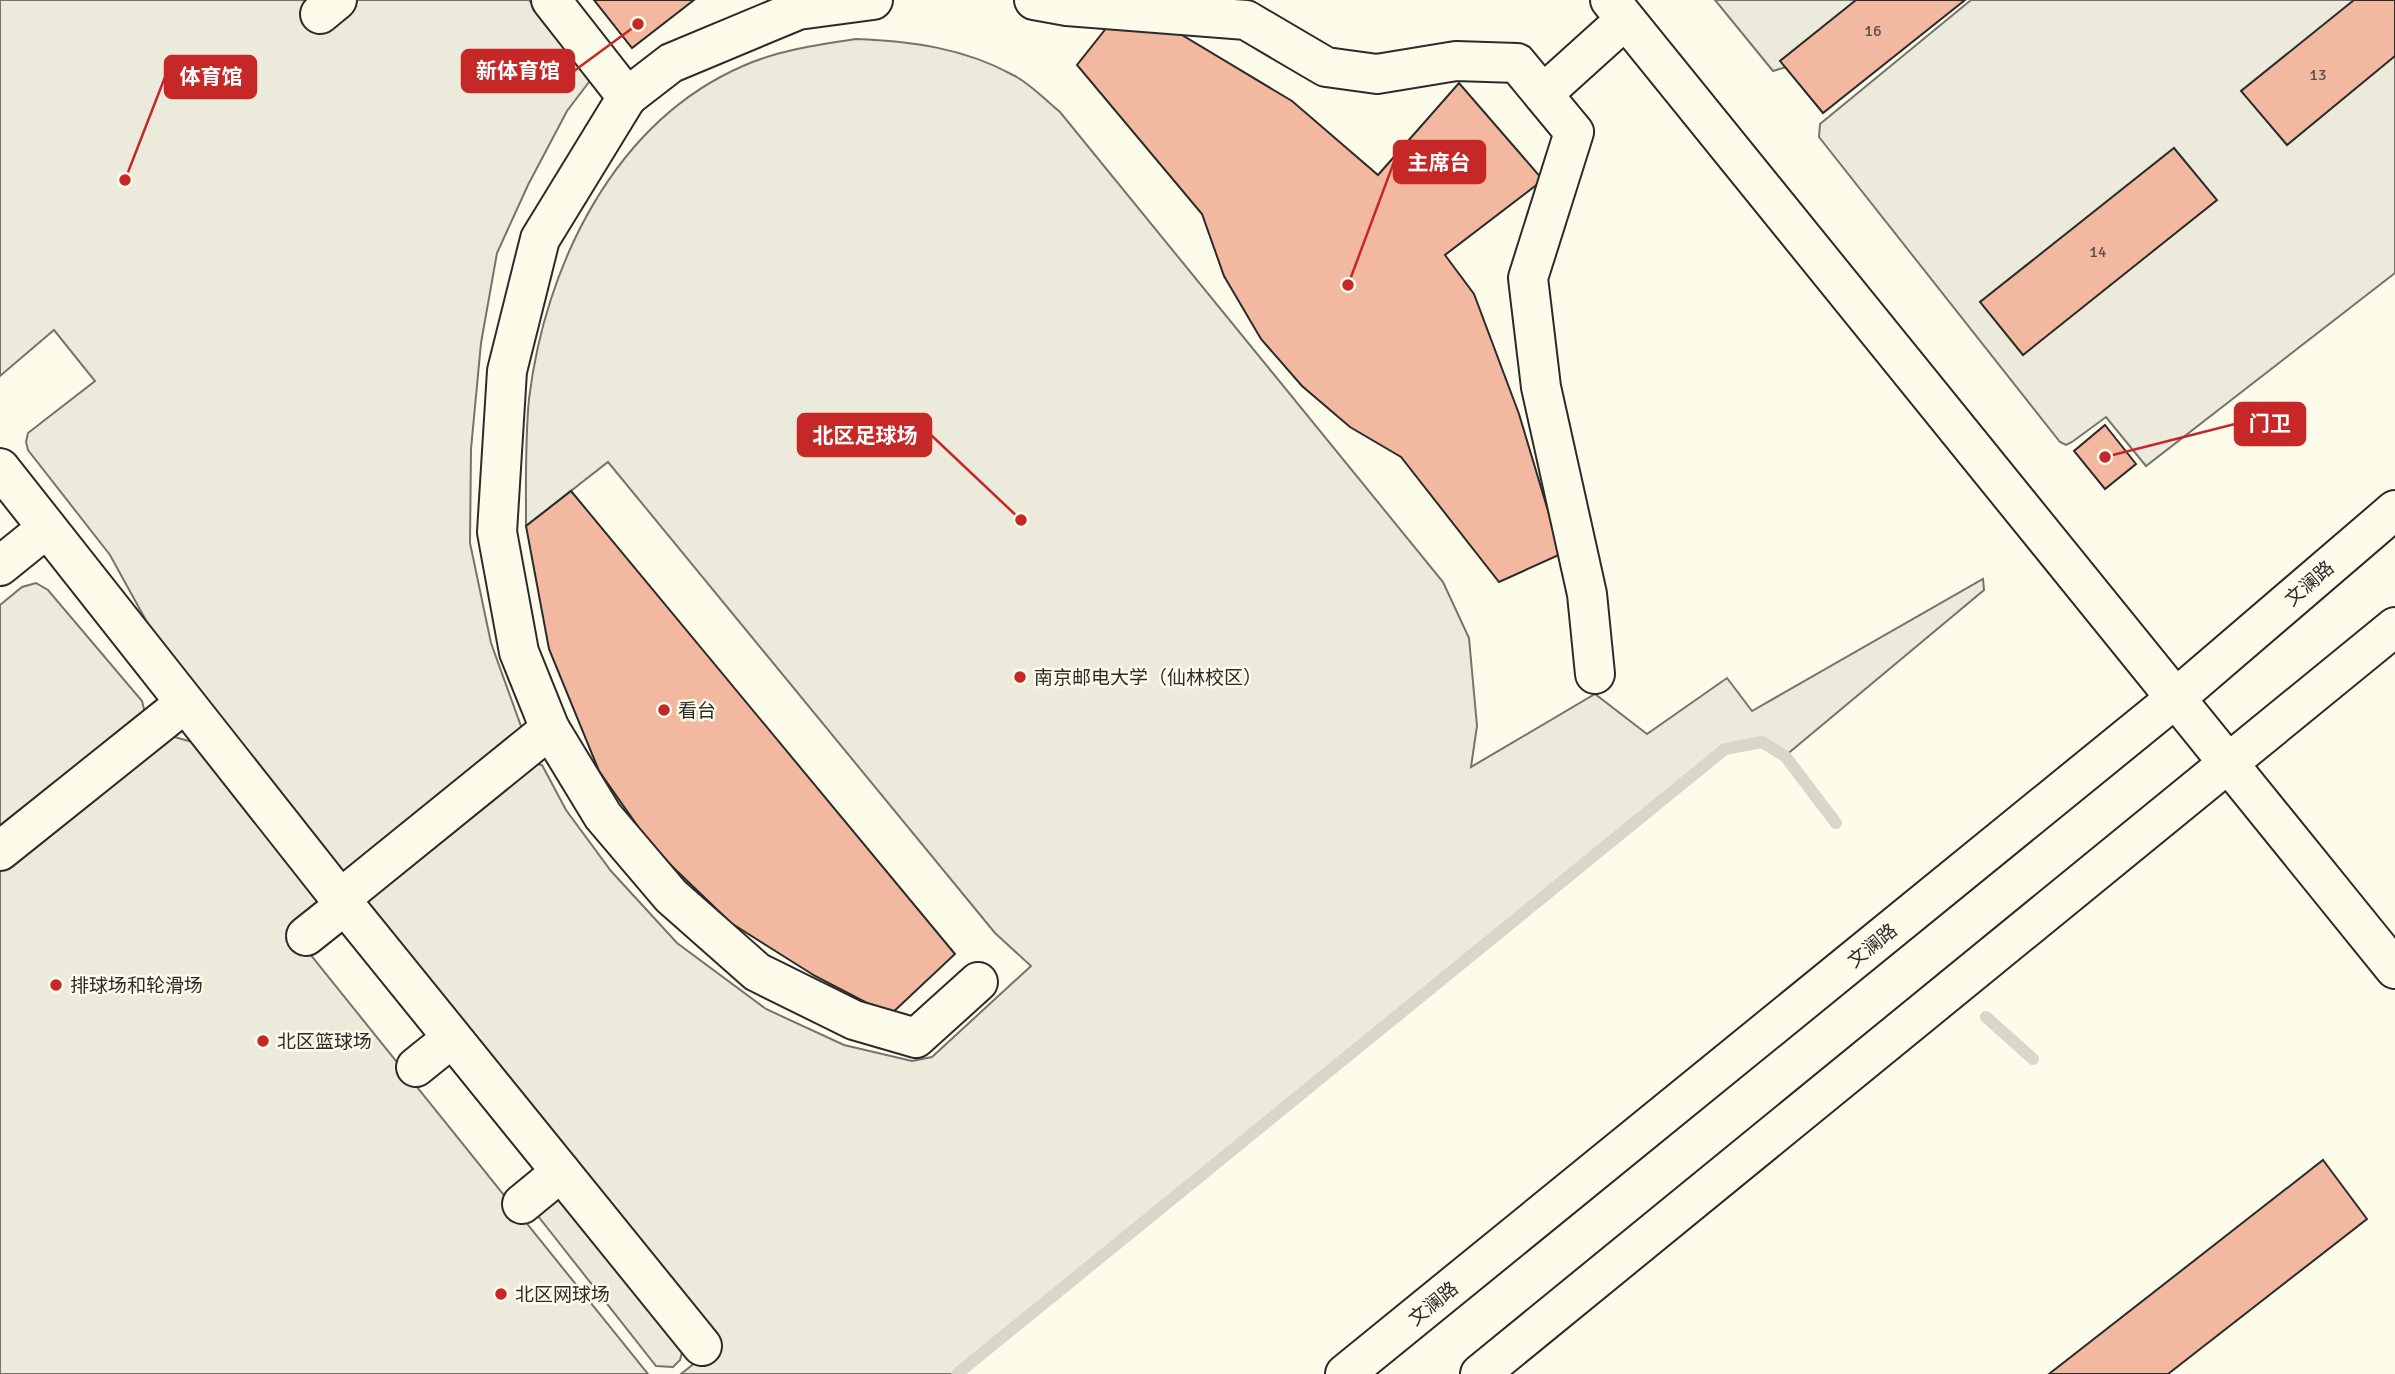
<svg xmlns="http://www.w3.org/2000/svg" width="2395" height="1374" font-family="Signika,'Noto Sans SC',sans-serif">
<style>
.grass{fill:#ecebdb;stroke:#74746e;stroke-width:2}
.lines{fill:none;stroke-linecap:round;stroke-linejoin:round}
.stream{stroke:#d8d7c9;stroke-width:12}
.building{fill:#f2b8a0;stroke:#2b2b2b;stroke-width:2}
.minor-casing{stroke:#2b2b2b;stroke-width:42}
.major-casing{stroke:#2b2b2b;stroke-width:42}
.minor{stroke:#fdfbea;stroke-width:38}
.major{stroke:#fdfbea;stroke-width:38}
.poi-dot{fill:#c62828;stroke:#fdfbea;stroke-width:2.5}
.labels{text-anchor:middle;stroke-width:5;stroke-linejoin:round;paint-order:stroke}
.number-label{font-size:16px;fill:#5d4e48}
.street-label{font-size:19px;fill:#2b2b2b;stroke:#fdfbea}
.poi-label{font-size:19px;fill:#2b2b2b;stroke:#fdfbea;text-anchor:start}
.leader{fill:none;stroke:#c62828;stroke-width:2.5}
.callout-dot{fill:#c62828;stroke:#fdfbea;stroke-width:2.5}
.callout{fill:#c62828;stroke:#c62828;stroke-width:2.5}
.callout-label{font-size:21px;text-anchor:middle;font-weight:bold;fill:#fff}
</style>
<rect width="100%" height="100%" fill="#fdfbea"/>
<g class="grass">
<path d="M0,0H320L323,26L356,0H529L589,74V82L567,111L528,185L497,253L481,343L471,449L470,543L491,643L522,729L347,871L340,874L170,664L110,555L28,450L26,442L28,433L95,381L54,330L0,376Z"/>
<path d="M1715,0H1876L1793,65L1773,71Z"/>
<path d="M1971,0H2395V273L2146,466L2106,417L2072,442L2066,445L2060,442L1819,137L1820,124Z"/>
<path d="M856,39C911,41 964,48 1013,75C1030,83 1045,100 1060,112L1443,582L1469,638L1477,726L1471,767L1595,694L1647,734L1727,678L1752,711L1983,579L1984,590L1785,756L1762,742L1725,749L957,1374H681L711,1350L364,913L366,895L536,764L542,765L566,810L611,871L677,943L766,1009L844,1045L912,1061L932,1057L1031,966L995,933L608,462L526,526C526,484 525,441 529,399C545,266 614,122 743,66C778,50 818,45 856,39Z"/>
<path d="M36,583L48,590L142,701L145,713L0,837V605L22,587Z"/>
<path d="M171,736L200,744L318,898L315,907L289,928L648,1374H0V864Z"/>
<path d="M565,1195L684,1345L680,1360L673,1367L656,1366L538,1216L539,1200Z"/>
</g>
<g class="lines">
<g class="stream">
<path d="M1986,1017L2033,1059"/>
<path d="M957,1374L1725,749L1762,742L1785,756L1836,823"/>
</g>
</g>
<g class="building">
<path d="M594,0H694L632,48Z"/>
<path d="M1856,0H1965L1823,113L1780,61Z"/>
<path d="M2354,0H2395V56L2287,145L2241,91Z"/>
<path d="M1127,2L1292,101L1378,175L1459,83L1543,180L1445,255L1474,294L1519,414L1561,554L1499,582L1401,457L1350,427L1302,386L1261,339L1224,276L1202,214L1077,65Z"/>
<path d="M2174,148L2217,200L2023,355L1980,302Z"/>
<path d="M2105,425L2136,464L2105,489L2074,451Z"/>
<path d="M571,491L955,954L890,1015L815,976L731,923L653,848L599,771L549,649L526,526Z"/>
<path d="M2323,1160L2367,1219L2168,1374H2049Z"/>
</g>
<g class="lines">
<defs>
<g id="minor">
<path d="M1034,0L1067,6L1246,20L1326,67L1377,74L1456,61L1517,63L1574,132L1528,278L1541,387L1587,594L1595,674"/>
<path d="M1610,0L2395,969"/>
<path d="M320,14L337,0"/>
<path d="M1543,94L1625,20"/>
<path d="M627,97L671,63L798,10L873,0"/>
<path d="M0,468L345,905L702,1346"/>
<path d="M0,566L47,528"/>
<path d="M550,729L603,816L671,896L757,972L854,1020L916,1038L978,982"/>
<path d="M0,851L185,703"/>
<path d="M340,899L550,729L519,652L497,532L507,371L540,239L627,97L551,0"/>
<path d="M306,936L345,905"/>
<path d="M416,1067L452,1038"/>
<path d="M522,1204L561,1172"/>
</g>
<g id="major">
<path d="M1345,1374L2177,697L2395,510"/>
<path d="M1480,1374L2395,627"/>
</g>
</defs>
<use href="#minor" class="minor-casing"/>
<use href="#major" class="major-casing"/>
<use href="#minor" class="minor"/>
<use href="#major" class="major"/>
</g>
<g class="poi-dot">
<circle cx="1020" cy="677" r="7"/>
<circle cx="664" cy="710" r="7"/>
<circle cx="56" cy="985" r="7"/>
<circle cx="263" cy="1041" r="7"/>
<circle cx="501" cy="1294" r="7"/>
</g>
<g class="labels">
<g class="number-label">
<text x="1873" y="36">16</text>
<text x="2318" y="80">13</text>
<text x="2098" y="257">14</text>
</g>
<g class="street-label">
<text transform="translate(2309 583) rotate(-41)" y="7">文澜路</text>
<text transform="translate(1872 945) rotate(-39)" y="7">文澜路</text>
<text transform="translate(1433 1303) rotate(-39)" y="7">文澜路</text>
</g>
<g class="poi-label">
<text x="1034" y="684">南京邮电大学（仙林校区）</text>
<text x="678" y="717">看台</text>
<text x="70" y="992">排球场和轮滑场</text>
<text x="277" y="1048">北区篮球场</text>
<text x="515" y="1301">北区网球场</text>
</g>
</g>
<path class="leader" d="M638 24L574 71M125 180L165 77M1348 285L1394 162M2105 457L2235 424M1021 520L931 435"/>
<g class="callout-dot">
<circle cx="638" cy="24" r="7"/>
<circle cx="125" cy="180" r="7"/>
<circle cx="1348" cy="285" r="7"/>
<circle cx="2105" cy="457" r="7"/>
<circle cx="1021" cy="520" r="7"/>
</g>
<g class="callout">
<rect x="462" y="50" width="112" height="42" rx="7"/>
<rect x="165" y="56" width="91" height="42" rx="7"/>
<rect x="1394" y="141" width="91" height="42" rx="7"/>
<rect x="2235" y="403" width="70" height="42" rx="7"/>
<rect x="798" y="414" width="133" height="42" rx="7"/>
</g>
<g class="callout-label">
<text x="518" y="78">新体育馆</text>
<text x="211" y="84">体育馆</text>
<text x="1439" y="170">主席台</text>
<text x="2270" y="431">门卫</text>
<text x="865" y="443">北区足球场</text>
</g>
</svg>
